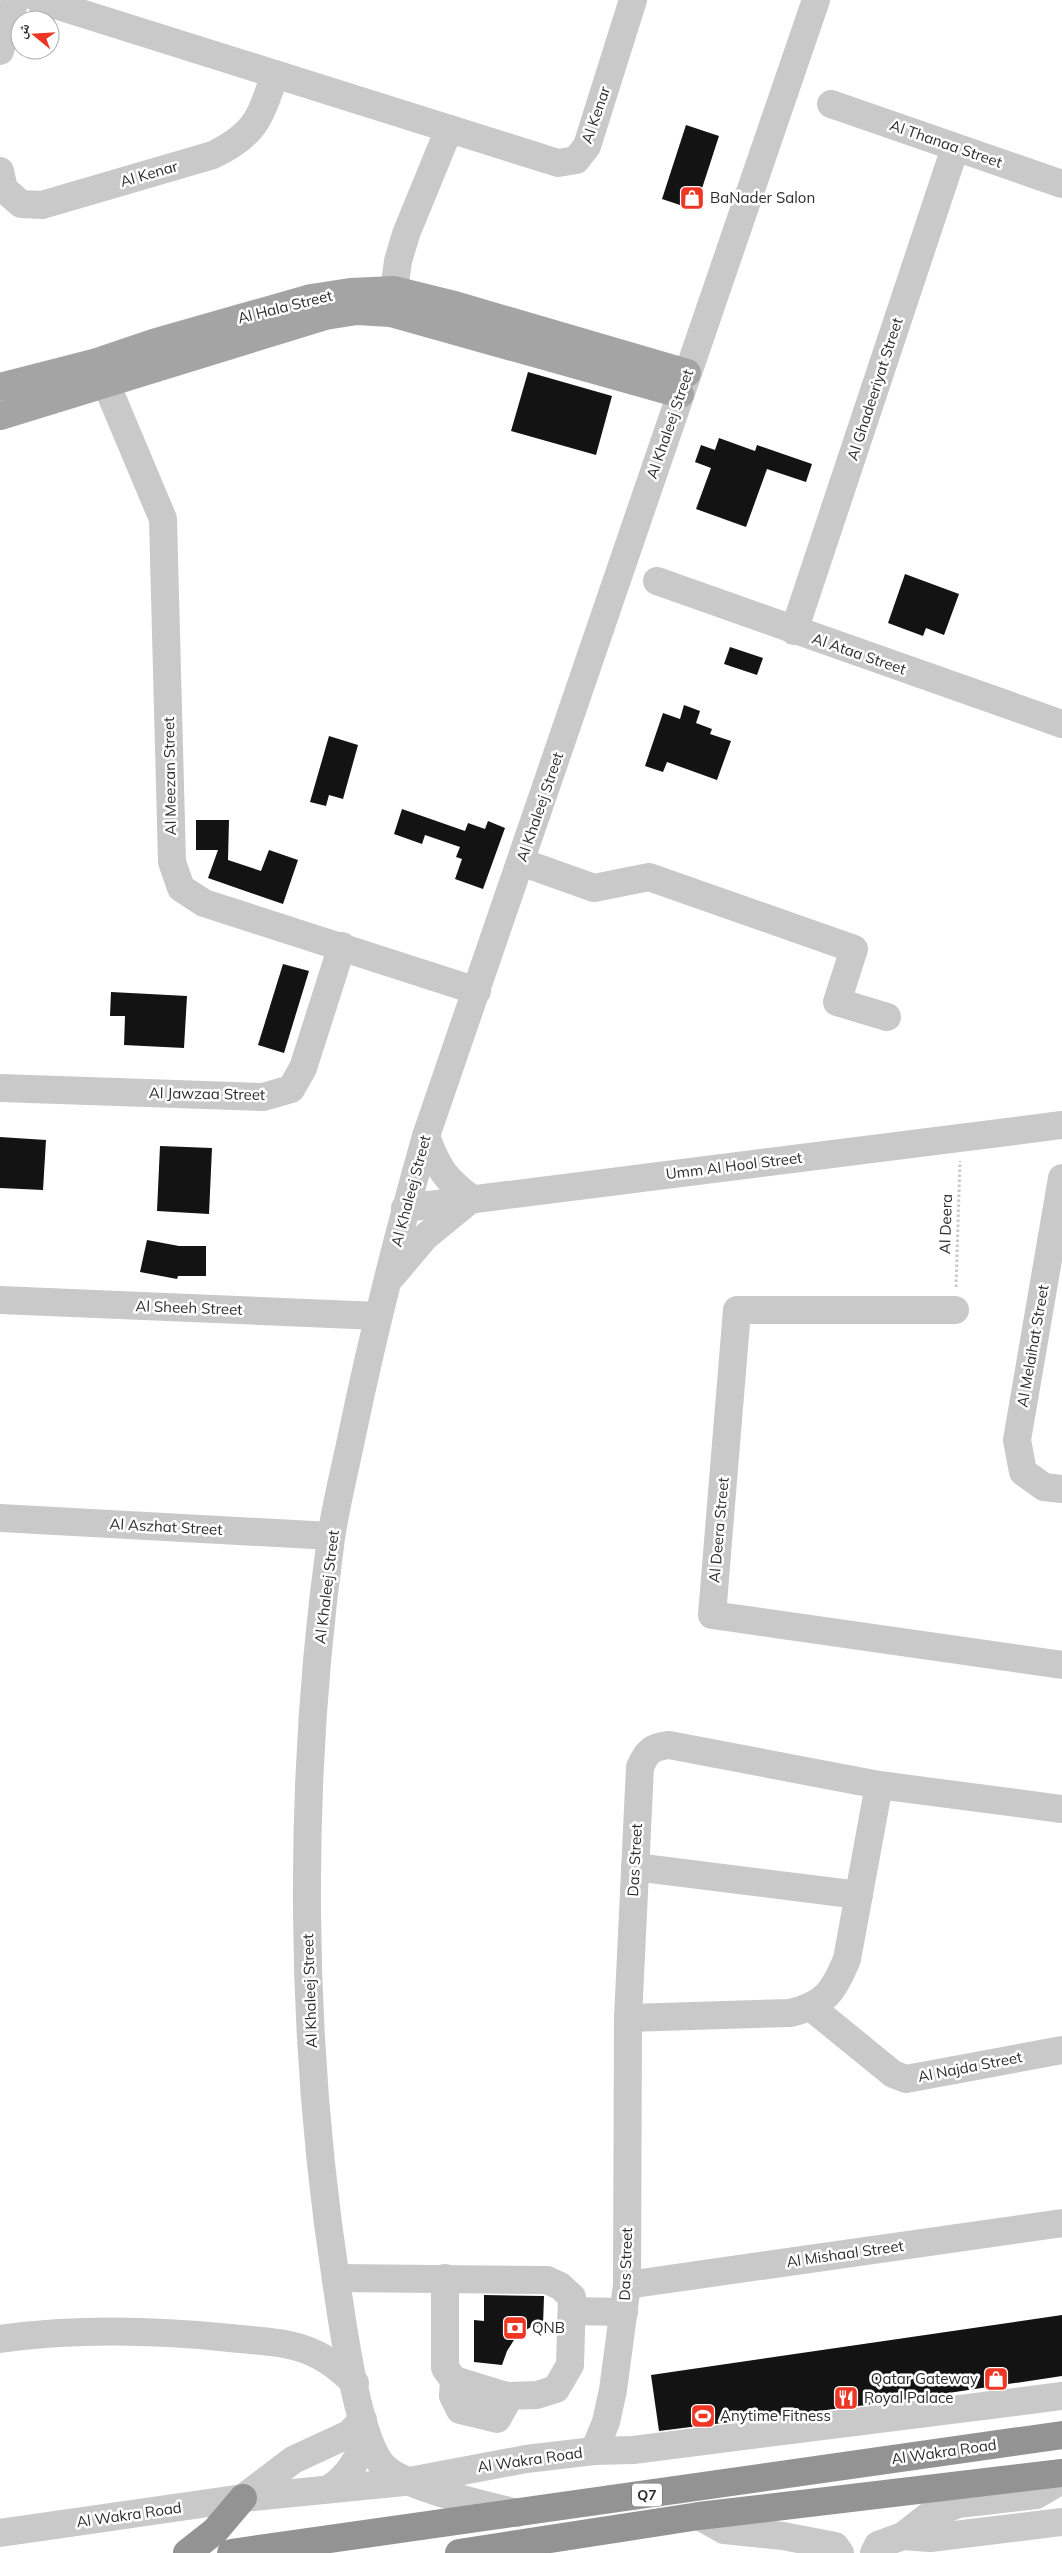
<svg xmlns="http://www.w3.org/2000/svg" width="1062" height="2553" font-family="Mulish,'Noto Naskh Arabic',sans-serif">
<style>
.building{fill:#131313}
.lines{fill:none;stroke-linecap:round;stroke-linejoin:round}
.path{stroke:#c9c9c9;stroke-width:3;stroke-dasharray:2.5 2.5;stroke-linecap:butt}
.minor{stroke:#c9c9c9;stroke-width:28}
.major{stroke:#a4a4a4;stroke-width:28}
.highway{stroke:#939393;stroke-width:28}
.labels{text-anchor:middle;stroke-width:5;stroke-linejoin:round;paint-order:stroke}
.shield{fill:#fff;stroke:#6b6b6b;stroke-width:1}
.shield-label{font-size:14px;font-weight:bold;fill:#2c2c2c}
.street-label{font-size:15px;fill:#2c2c2c;stroke:#fff}
.poi-label{font-size:15px;fill:#2c2c2c;stroke:#fff;text-anchor:start}
</style>
<rect width="100%" height="100%" fill="#fff"/>
<g class="building">
<path d="M686,125L719,136L695,210L662,199Z"/>
<path d="M528,372L612,396L596,455L511,431Z"/>
<path d="M719,438L755,451L757,445L812,464L806,482L767,469L746,527L696,509L711,468L695,462L701,445L715,450Z"/>
<path d="M905,574L959,594L944,635L926,628L923,636L888,623Z"/>
<path d="M730,647L763,658L757,675L724,664Z"/>
<path d="M684,705L700,711L696,723L712,729L710,734L731,741L717,780L667,762L663,772L645,766L663,713L680,719Z"/>
<path d="M329,736L358,745L343,799L329,795L326,806L310,802Z"/>
<path d="M402,809L465,831L468,823L485,829L488,821L505,828L483,889L455,879L462,859L456,857L460,847L425,835L422,844L394,834Z"/>
<path d="M196,820H229L228,860L261,871L269,850L298,860L283,904L208,878L218,850H196Z"/>
<path d="M283,964L309,971L284,1053L258,1045Z"/>
<path d="M111,992L187,996L184,1048L124,1045L125,1016H110Z"/>
<path d="M0,1137L46,1140L43,1190L0,1188Z"/>
<path d="M160,1146L212,1148L209,1214L157,1211Z"/>
<path d="M147,1240L179,1246H206V1276H178L177,1279L140,1272Z"/>
<path d="M484,2295L544,2296L543,2326L531,2327L517,2335L507,2351L502,2365L474,2362V2320L484,2321Z"/>
<path d="M1062,2315V2376L882,2403L659,2431L651,2375Z"/>
</g>
<g class="lines">
<path class="path" d="M956,1287L960,1161"/>
<g class="minor">
<path d="M39,0L558,163L576,160L587,146L633,0"/>
<path d="M0,51L15,0"/>
<path d="M831,104L1062,184"/>
<path d="M0,171L4,189L21,204L42,205L213,155C256,134 260,118 275,74"/>
<path d="M391,313L398,261L406,234L449,129"/>
<path d="M97,362L163,519L172,862L181,888L204,903L477,991"/>
<path d="M657,581L1062,724"/>
<path d="M794,631L955,148"/>
<path d="M521,862L594,888L649,877L854,949L837,1002L887,1017"/>
<path d="M0,1088L263,1097L291,1089L303,1068L342,946"/>
<path d="M426,1136C437,1167 445,1179 472,1199"/>
<path d="M1062,1178L1017,1440L1023,1472L1044,1487L1062,1489"/>
<path d="M405,1208L1062,1125"/>
<path d="M392,1276L425,1237L470,1200"/>
<path d="M0,1300L378,1316"/>
<path d="M955,1310H737L712,1615L1062,1665"/>
<path d="M0,1518L331,1536"/>
<path d="M635,1867L859,1895"/>
<path d="M812,2008L893,2074L906,2079L1062,2050"/>
<path d="M628,2018L790,2013C825,2005 834,1991 847,1959L879,1785"/>
<path d="M336,2278L547,2280L560,2286L572,2297L570,2365L556,2389L537,2395L506,2396L454,2380L445,2368V2278"/>
<path d="M627,2285L1062,2223"/>
<path d="M572,2311L624,2312"/>
<path d="M0,2339C78,2328 153,2330 230,2338C256,2341 284,2341 309,2351C327,2358 341,2370 355,2383"/>
<path d="M454,2380L453,2396L460,2410L497,2419L505,2405L506,2396"/>
<path d="M594,2451L606,2422L613,2390L627,2285L628,2018L640,1767C647,1751 652,1747 669,1745L879,1785L1062,1809"/>
<path d="M329,2489C350,2475 359,2458 366,2435"/>
<path d="M243,2498L293,2460L349,2434L363,2420"/>
<path d="M517,2513C486,2505 404,2487 384,2467C358,2440 343,2327 337,2287C299,2042 297,1783 331,1538C336,1504 345,1469 352,1435C373,1334 398,1235 426,1136L816,0"/>
<path d="M699,2516L724,2530L783,2536L835,2546L840,2553"/>
<path d="M0,2533L243,2498L404,2482L526,2459L594,2451L633,2450L1062,2396"/>
<path d="M903,2536L930,2538L1062,2522"/>
<path d="M874,2553L878,2545L903,2536L927,2517L958,2504L1036,2495L1062,2480"/>
</g>
<g class="major">
<path d="M0,387L97,362L153,343L311,298L350,292L394,290L451,304L687,373"/>
<path d="M0,416L325,316L357,311L391,313L680,394"/>
</g>
<g class="highway">
<path d="M187,2553L215,2531L243,2498"/>
<path d="M231,2553L1062,2435"/>
<path d="M459,2553L699,2516L1062,2473"/>
</g>
</g>
<defs>
<symbol id="shop-square" viewBox="-11 -11 22 22"><rect x="-9" y="-9" width="18" height="18" rx="4" fill="#ee3624" stroke="#fff"/><path d="M-5-2.5h2.3a2.7 3.5 0 0 1 5.4 0H5L5.5 6h-11ZM-1.5-2.5h3a1.5 2.3 0 0 0-3 0Z" fill="#fff"/></symbol>
<symbol id="bank-square" viewBox="-11 -11 22 22"><rect x="-9" y="-9" width="18" height="18" rx="4" fill="#ee3624" stroke="#fff"/><path d="M-6-4H6V4H-6ZM0-2.3a2.3 2.3 0 1 0 0 4.6a2.3 2.3 0 1 0 0-4.6Z" fill="#fff"/></symbol>
<symbol id="restaurant-square" viewBox="-11 -11 22 22"><rect x="-9" y="-9" width="18" height="18" rx="4" fill="#ee3624" stroke="#fff"/><path d="M-5-6h1v4h1v-4h1v4h1v-4h1v5L-1.5 .5V6h-2V.5L-5-1ZM5-6V6H3V1.5H1.5Q1.5-4 5-6Z" fill="#fff"/></symbol>
<symbol id="stadium-square" viewBox="-11 -11 22 22"><rect x="-9" y="-9" width="18" height="18" rx="4" fill="#ee3624" stroke="#fff"/><path d="M0-5a6.5 5 0 1 0 0 10a6.5 5 0 1 0 0-10ZM-3.5-1.8h7v3.6h-7Z" fill="#fff"/></symbol>
</defs>
<g fill-rule="evenodd">
<use href="#shop-square" x="678" y="184" width="28" height="28"/>
<use href="#bank-square" x="501" y="2314" width="28" height="28"/>
<use href="#shop-square" x="982" y="2365" width="28" height="28"/>
<use href="#restaurant-square" x="832" y="2384" width="28" height="28"/>
<use href="#stadium-square" x="689" y="2402" width="28" height="28"/>
</g>
<g class="labels">
<rect class="shield" x="632" y="2483.5" width="30" height="23" rx="4"/>
<g class="shield-label">
<text x="647" y="2500">Q7</text>
</g>
<g class="street-label">
<text transform="translate(596 115) rotate(-71)" y="5">Al Kenar</text>
<text transform="translate(946 144) rotate(19)" y="5">Al Thanaa Street</text>
<text transform="translate(149 174) rotate(-16)" y="5">Al Kenar</text>
<text transform="translate(285 307) rotate(-14)" y="5">Al Hala Street</text>
<text transform="translate(875 389) rotate(-72)" y="5">Al Ghadeeriyat Street</text>
<text transform="translate(670 424) rotate(-71)" y="5">Al Khaleej Street</text>
<text transform="translate(859 654) rotate(19)" y="5">Al Ataa Street</text>
<text transform="translate(170 776) rotate(-91)" y="5">Al Meezan Street</text>
<text transform="translate(540 807) rotate(-71)" y="5">Al Khaleej Street</text>
<text transform="translate(207 1094) rotate(1)" y="5">Al Jawzaa Street</text>
<text transform="translate(734 1166) rotate(-7)" y="5">Umm Al Hool Street</text>
<text transform="translate(411 1191) rotate(-75)" y="5">Al Khaleej Street</text>
<text transform="translate(946 1224) rotate(-88)" y="5">Al Deera</text>
<text transform="translate(189 1308) rotate(2)" y="5">Al Sheeh Street</text>
<text transform="translate(1033 1346) rotate(-80)" y="5">Al Melaihat Street</text>
<text transform="translate(166 1527) rotate(3)" y="5">Al Aszhat Street</text>
<text transform="translate(719 1530) rotate(-85)" y="5">Al Deera Street</text>
<text transform="translate(327 1587) rotate(-83)" y="5">Al Khaleej Street</text>
<text transform="translate(635 1860) rotate(-87)" y="5">Das Street</text>
<text transform="translate(310 1991) rotate(-92)" y="5">Al Khaleej Street</text>
<text transform="translate(970 2067) rotate(-11)" y="5">Al Najda Street</text>
<text transform="translate(845 2254) rotate(-8)" y="5">Al Mishaal Street</text>
<text transform="translate(626 2264) rotate(-88)" y="5">Das Street</text>
<text transform="translate(944 2452) rotate(-8)" y="5">Al Wakra Road</text>
<text transform="translate(530 2460) rotate(-8)" y="5">Al Wakra Road</text>
<text transform="translate(129 2515) rotate(-8)" y="5">Al Wakra Road</text>
</g>
<g class="poi-label">
<text x="710" y="203">BaNader Salon</text>
<text x="532" y="2333">QNB</text>
<text x="978" y="2384" text-anchor="end">Qatar Gateway</text>
<text x="864" y="2403">Royal Palace</text>
<text x="720" y="2421">Anytime Fitness</text>
</g>
</g>
<g transform="translate(35 35) rotate(288)"><circle r="24" fill="#ffffff" stroke="#ababab"/>
<path d="M0-4L9 19L0 12L-9 19Z" fill="#ee3624"/>
<text y="-8" font-size="14" font-weight="bold" text-anchor="middle" fill="#2c2c2c">ش</text>
</g>
</svg>
